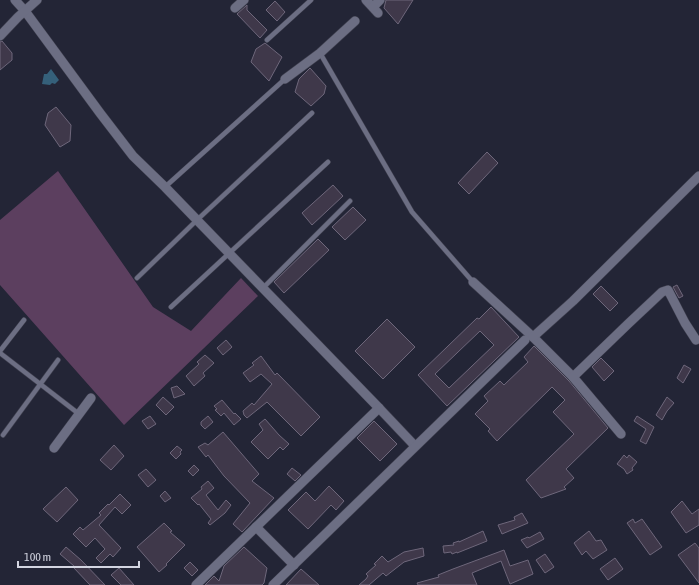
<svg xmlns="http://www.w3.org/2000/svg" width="699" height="585" font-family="'Asap Condensed',sans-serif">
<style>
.forest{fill:#5c3f5f}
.water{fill:#35607a}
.building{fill:#3f384a;stroke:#6e677b;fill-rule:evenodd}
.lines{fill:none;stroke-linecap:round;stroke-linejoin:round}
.service-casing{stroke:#404150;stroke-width:5.5}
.minor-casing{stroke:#404150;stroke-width:10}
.service{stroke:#6c6e83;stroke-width:4.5}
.minor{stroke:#6c6e83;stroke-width:9}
</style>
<rect width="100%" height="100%" fill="#232536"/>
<path class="forest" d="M58,171L153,307L191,331L241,278L258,296L124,425L0,285V220Z"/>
<path class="water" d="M51,69L59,80L55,84L52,83L50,85L42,84L44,74H47Z"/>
<g class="building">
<path d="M386,0H413L398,24L384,8Z"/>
<path d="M275,1L285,12L277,21L266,10Z"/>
<path d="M247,5V10L267,30L260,38L237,14Z"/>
<path d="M2,41L12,53V60L0,70V42Z"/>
<path d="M265,43L282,57L269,81L251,62L256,49Z"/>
<path d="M310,68L326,86L324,94L311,106L295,92L299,79Z"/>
<path d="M56,107L71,125L70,141L60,147L45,125L48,113Z"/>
<path d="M487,152L498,163L469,194L458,183Z"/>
<path d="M333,185L343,196L312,225L302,213Z"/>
<path d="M353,207L366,220L345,240L332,227Z"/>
<path d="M318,239L329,250L284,293L274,282Z"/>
<path d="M677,285L683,296L679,298L673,287Z"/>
<path d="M601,286L618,303L610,311L593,294Z"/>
<path d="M491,307L519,337L447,406L418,375L477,318L479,319ZM480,331L494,345L449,388L435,374Z"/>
<path d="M387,319L415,347L383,379L355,351Z"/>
<path d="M226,340L232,347L223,355L217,348Z"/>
<path d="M534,346L569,381L608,428L566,469L574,478L564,487L566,489L541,498L526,480L574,434L553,412L565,400L552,387L497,441L488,431L490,429L475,414L488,401L484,396L500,381L504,385L528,362L524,357Z"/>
<path d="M205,355L214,363L203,373L205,376L194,386L186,376L199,364L197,362Z"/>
<path d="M261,356L275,375L277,373L320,417L301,436L267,402L247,418L244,415L243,411L252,403L254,405L272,384L261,374L250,382L243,373L254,365L252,363Z"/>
<path d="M601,358L614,371L604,381L592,367Z"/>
<path d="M684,365L691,369L683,383L677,378Z"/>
<path d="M177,386L185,394L174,398L171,388Z"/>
<path d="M163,397L174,407L166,415L156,405Z"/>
<path d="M667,397L674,403L667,411L662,420L656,415Z"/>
<path d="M222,400L234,414L235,413L241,419L234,425L224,413L221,416L215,410L217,409L214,406Z"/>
<path d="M150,416L156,424L148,429L142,421Z"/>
<path d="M208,416L213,422L205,429L201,425V422Z"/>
<path d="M637,416L654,427L646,444L640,441L646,429L634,421Z"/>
<path d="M265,419L279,435L289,444L283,450L280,447L268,459L251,442L263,430L259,424Z"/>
<path d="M374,421L397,444L380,461L357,438Z"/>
<path d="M223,432L259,474L252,481L274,498L242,532L233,524L250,503L224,476L208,455L206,457L198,447L205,443L208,445Z"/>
<path d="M114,445L124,456L111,470L100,460Z"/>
<path d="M177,446L182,450L180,452L181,454L176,459L170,453Z"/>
<path d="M624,455L627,458L629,455L637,462L632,468L633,470L627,474L624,469L617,464Z"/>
<path d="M194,465L199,470L193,476L188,471Z"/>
<path d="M292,468L301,475L295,481L287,474Z"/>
<path d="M146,469L156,480L148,487L138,475Z"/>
<path d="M208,481L214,488L206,495L218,510L226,500L231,505L225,513L210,525L208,523L211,519L199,504L198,505L191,498L202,489L201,487Z"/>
<path d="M329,486L344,501L336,510L331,505L308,529L288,510L306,492L315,501Z"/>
<path d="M66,487L78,500L57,522L43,509Z"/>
<path d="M165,491L171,498L165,502L160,496Z"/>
<path d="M120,494L131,505L122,514L115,507L99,525L121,548L113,557L110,554L101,563L96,558L105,549L95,538L86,547L73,534L80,527L83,530L101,515L99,513L108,504L109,505Z"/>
<path d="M682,501L692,514L699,509V525L686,533L671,512Z"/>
<path d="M522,513L528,523L502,534L498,525L515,520L514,517Z"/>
<path d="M633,519L635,523L642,519L662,547L650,555L627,523Z"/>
<path d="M164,523L172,531L170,532L185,545L166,564L167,565L159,572L137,547Z"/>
<path d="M483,531L487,541L457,553V552L452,554L451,552L444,553L443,546L454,545L453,543L459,541V542Z"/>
<path d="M589,531L596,541L601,540L607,550L593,559L586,551L582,555L574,543Z"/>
<path d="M540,532L544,539L527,548L521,540L528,537L529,538Z"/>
<path d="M695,543L699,548V583L678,555Z"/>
<path d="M66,547L81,560L105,585H90L73,567L74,566L60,554Z"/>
<path d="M244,547L267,568L264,583L262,585H205L214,576L219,581L224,566Z"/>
<path d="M423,548L424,556L404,562L386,576L383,573L369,585H359L366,579L368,576L366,574L376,565L374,564L382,556L388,562L404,552Z"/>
<path d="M504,550L510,566L528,560L533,574L510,584L501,561L472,573L477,585H418L417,583L439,577L438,575L453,569Z"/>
<path d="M545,554L554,567L545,573L536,560Z"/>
<path d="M615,558L623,569L608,580L600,569Z"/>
<path d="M190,562L198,570L192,576L184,568Z"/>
<path d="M119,568L134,585H121L111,575Z"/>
<path d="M301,569L319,585H286Z"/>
</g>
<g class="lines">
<defs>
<g id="service">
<path d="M267,40L311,0"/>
<path d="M320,53L412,212L473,282"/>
<path d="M165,187L285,79"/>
<path d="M137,278L197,220L312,113"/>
<path d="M263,288L350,201"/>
<path d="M171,307L328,162"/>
<path d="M0,351L24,320"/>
<path d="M0,353L79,414"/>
<path d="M3,435L58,360"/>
</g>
<g id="minor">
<path d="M15,0L25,11L100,113L133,156L165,187L379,408"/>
<path d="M366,0L378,13"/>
<path d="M373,7L380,0"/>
<path d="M235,8L244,0"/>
<path d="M0,36L18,17L37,0"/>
<path d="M285,79L320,53L355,21"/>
<path d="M473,282L533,337L573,377L621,434"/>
<path d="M533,337L573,301L699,176"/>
<path d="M573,377L629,323L662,292L668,290L685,323L696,340"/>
<path d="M54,448L91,398"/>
<path d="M256,527L294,565"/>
<path d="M196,585L379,408L415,446"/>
<path d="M273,585L525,340"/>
</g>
</defs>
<use href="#service" class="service-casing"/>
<use href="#minor" class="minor-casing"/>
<use href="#service" class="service"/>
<use href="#minor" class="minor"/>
</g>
<path d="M18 561v6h121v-6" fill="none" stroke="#d3d5e1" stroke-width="2"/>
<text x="24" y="561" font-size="12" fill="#d3d5e1" stroke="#232536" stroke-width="3" paint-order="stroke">100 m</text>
</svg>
